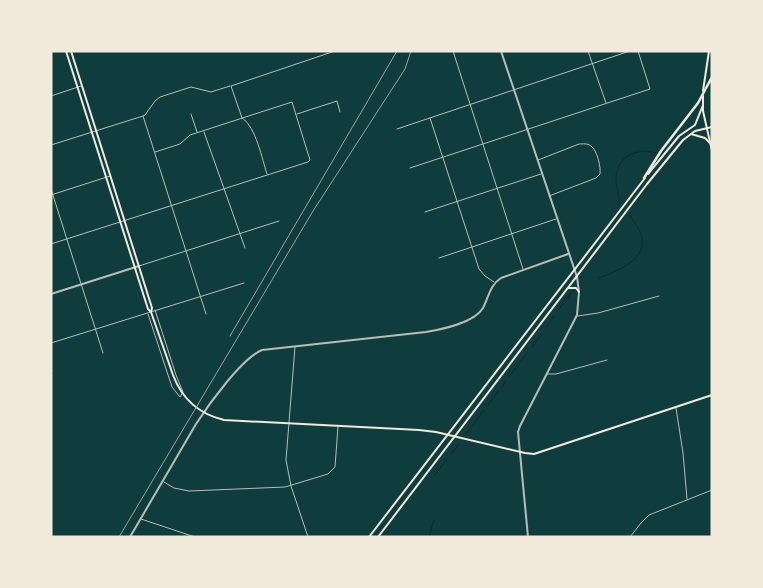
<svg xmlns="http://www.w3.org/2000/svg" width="763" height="588" font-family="Figtree,sans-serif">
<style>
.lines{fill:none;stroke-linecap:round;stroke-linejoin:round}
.stream{stroke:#0a2a2b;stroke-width:1}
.pedestrian{stroke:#b8beb3;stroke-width:1}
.minor{stroke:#b8beb3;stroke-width:1}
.tertiary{stroke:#b8beb3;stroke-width:2}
.secondary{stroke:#f1e9da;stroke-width:2}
.primary{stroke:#f1e9da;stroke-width:2}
.motorway{stroke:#f1e9da;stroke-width:2.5}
.rail{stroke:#97a49c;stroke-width:1}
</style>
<rect width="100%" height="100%" fill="#0f3d3e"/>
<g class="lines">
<g class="stream">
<path d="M620,202C618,193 614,181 617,171C622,152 643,148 659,154"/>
<path d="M599,278C632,265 660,251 629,215"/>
<path d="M567,298L574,290"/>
<path d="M557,311L563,304"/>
<path d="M546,328L554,316"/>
<path d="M532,347L542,334"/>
<path d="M520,362L527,353"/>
<path d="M509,377L517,366"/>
<path d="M502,387L506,381"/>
<path d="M488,405L499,390"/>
<path d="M466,434L484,410"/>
<path d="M451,454L459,444"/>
<path d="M435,475L448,458"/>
<path d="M429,537L434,520"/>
</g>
<path class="pedestrian" d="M143,116L145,115L155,101L160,97L191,87L211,92L230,86"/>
<g class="minor">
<path d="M453,51L523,269"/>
<path d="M588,51L606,103"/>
<path d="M51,96L81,86"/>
<path d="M191,114L197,132"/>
<path d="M297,114L337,101L340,112"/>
<path d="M430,118L479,269L485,276L494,282"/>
<path d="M397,129L630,51"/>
<path d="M204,132L245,248"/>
<path d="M51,145L143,116L206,314"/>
<path d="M538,160L579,144C583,144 587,143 591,146C597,150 601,167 600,174L596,178L549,196"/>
<path d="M410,168L650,89L638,51"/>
<path d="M267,174C262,159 256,127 242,118L231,86L335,51"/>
<path d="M51,189L103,353"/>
<path d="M51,195L110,176"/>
<path d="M425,212L541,174"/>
<path d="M51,244L308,162L310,160L292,102L190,135L180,144L155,152"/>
<path d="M439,258L556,219"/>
<path d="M139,266L279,221"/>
<path d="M148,314L172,387L180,397L183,392L176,375L155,310"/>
<path d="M578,316L598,313L659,296"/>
<path d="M51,343L244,283"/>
<path d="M295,347L286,460L291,486L308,537"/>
<path d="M51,369L52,370"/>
<path d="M547,374H556L607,360"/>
<path d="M676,408L683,453L687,499"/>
<path d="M164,482L174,488L189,491L285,487L328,474L335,467L338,427"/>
<path d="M141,519L195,537"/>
<path d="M630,537L641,523L649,515L712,490"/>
</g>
<g class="tertiary">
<path d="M501,51L577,277L579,292L577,315L520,426L518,432L528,537"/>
<path d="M51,294L139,266"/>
<path d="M130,537L196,424C209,404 242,358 262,350L426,332C443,329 474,323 483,308C489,296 490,285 501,278L568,254"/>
</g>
<g class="secondary">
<path d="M66,51L148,309L151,312L173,375C182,399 199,414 224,420L419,430L436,432L525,453L534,454L712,395"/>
<path d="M71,51L152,308L151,312"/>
<path d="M703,91L709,51"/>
<path d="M703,96V111L712,151"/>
</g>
<g class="primary">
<path d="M691,134L705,138L710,143"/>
<path d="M648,174L679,136L695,125L703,105"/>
<path d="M568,288H576L579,292"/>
<path d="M369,537L645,178"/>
<path d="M378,537L647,184L683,140L695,131L712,127"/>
</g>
<path class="motorway" d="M644,178L661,151L698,103L712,77"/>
<g class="rail">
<path d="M230,336L397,51"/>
<path d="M119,537L313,211L405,69L411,51"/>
</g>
</g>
<rect width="763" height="588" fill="none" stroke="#f1e9da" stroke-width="105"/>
</svg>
